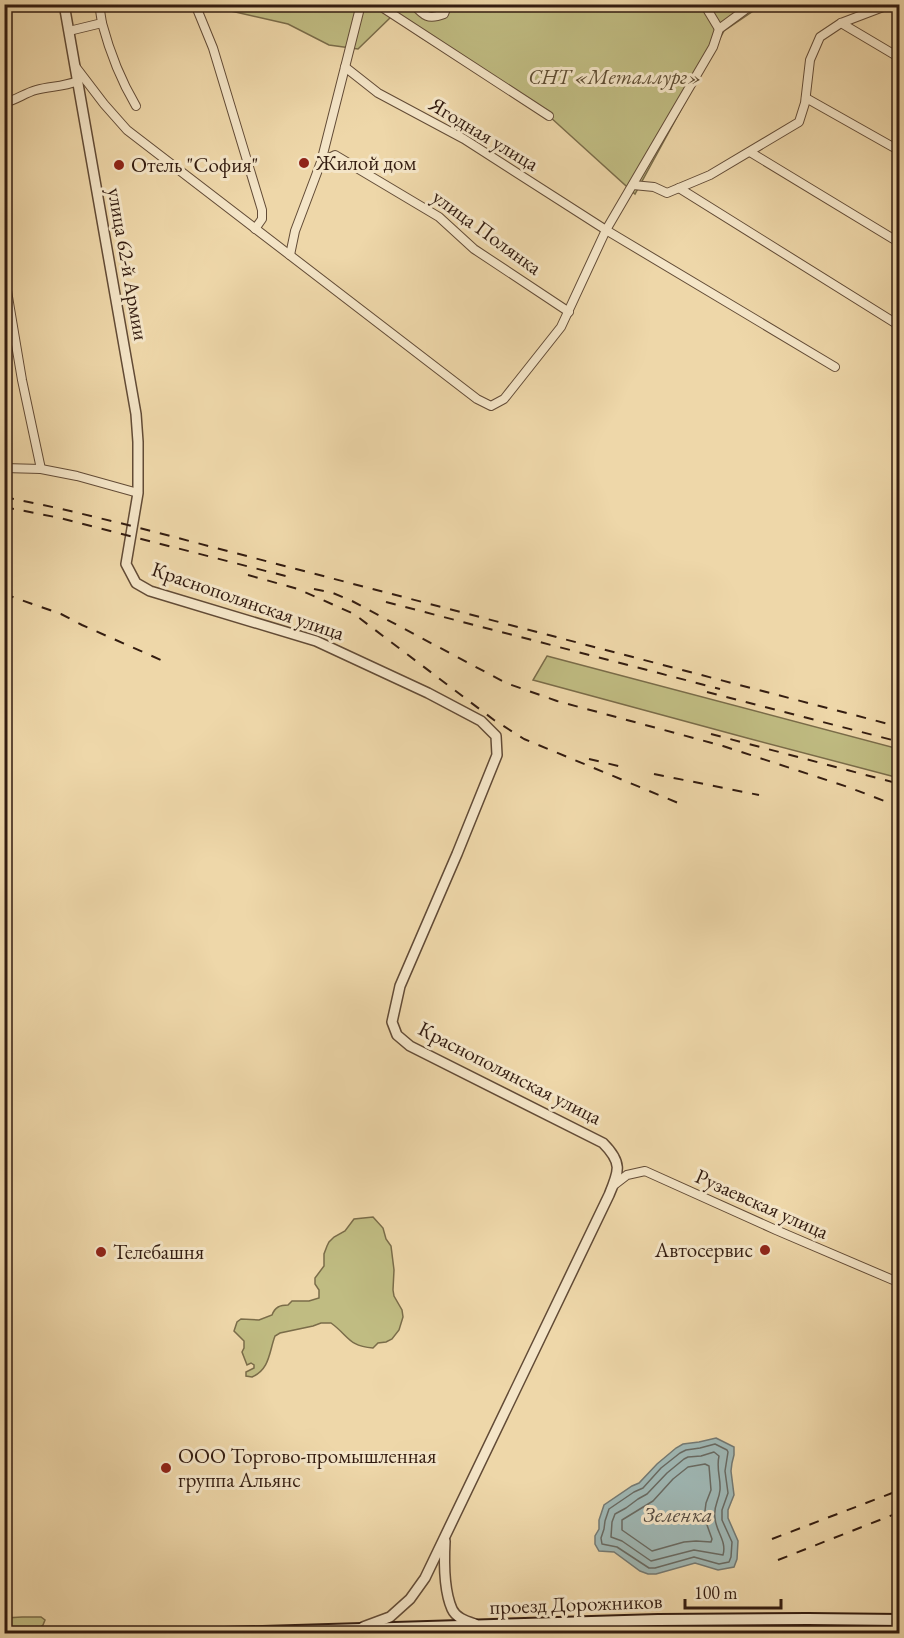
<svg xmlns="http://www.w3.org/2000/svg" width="904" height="1638" font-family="'EB Garamond',serif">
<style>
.green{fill:#c0bc82;stroke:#7a6c49;stroke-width:1.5}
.water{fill:#9fb7b4;stroke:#747972;stroke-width:1.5}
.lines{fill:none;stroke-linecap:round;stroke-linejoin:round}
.shore{stroke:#696a62;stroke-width:1.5}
.minor-casing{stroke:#624b36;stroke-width:10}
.tertiary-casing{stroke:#624b36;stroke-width:12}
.secondary-casing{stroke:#331c10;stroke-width:14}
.minor{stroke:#f4e5c7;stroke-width:8}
.tertiary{stroke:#f4e5c7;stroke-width:9}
.secondary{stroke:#f4e5c7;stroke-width:10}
.rail{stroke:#331c10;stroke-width:2;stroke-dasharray:10 10;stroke-linecap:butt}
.poi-dot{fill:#8f2418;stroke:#f4e5c7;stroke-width:2}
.labels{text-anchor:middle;stroke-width:6;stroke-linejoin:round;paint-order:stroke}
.park-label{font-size:21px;font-style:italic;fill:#5d4c32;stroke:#f4e5c7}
.street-label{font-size:21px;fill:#331c10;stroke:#f4e5c7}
.poi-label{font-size:21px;fill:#331c10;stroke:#f4e5c7;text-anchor:start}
.water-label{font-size:22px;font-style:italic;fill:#534a41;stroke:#f4e5c7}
</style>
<rect width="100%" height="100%" fill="#eed7a9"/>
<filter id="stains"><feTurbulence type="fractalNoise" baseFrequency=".00333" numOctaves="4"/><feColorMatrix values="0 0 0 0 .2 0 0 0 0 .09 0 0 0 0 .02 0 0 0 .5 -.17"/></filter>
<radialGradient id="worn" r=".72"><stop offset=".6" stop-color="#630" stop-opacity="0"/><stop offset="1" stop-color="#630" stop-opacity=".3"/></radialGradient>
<g class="green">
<path d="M215,5H762L724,31L635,194L549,116L420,37L392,16L358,49L329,45L288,24L218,8Z"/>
<path d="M547,656L899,749V778L747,738L533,680Z"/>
<path d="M373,1217L383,1228L386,1239L391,1246L394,1270L393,1290L394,1296L402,1310L403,1317L399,1330L392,1339L386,1342L378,1343L373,1348C348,1346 349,1336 331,1323H321L313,1326L280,1333L275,1336C269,1352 270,1369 252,1377L246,1376V1372L254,1368V1365L251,1363L247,1365L242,1352L244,1348V1341L234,1331L237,1322L241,1319L259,1320L272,1315C275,1307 280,1305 288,1305L292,1301H309L319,1298V1290L315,1284V1278L324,1266V1254L327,1246L329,1242L334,1237L345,1231L354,1219Z"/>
<path d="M22,1617H41L45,1620L43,1625L39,1628L5,1629V1618Z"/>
</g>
<path class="water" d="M716,1438L734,1447V1455L732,1463L731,1471L734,1495L728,1510V1518L738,1541L737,1559L734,1567L718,1570L695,1563L656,1574H648L640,1571L614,1552L599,1551L595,1544V1536L599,1529V1520L604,1505L632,1486L639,1483L657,1464L676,1448L683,1444L699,1442Z"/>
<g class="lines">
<g class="shore">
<path d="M715,1444L727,1450L728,1452L725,1471L728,1493L722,1510V1520L732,1542L731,1557L729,1562L719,1564L694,1557L655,1568H649L617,1547L602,1544L601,1538L604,1529L605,1521L609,1509L634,1492L643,1488L661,1468L680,1453L686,1450L700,1448Z"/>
<path d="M714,1452L719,1456C716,1469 721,1478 720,1490C719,1501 713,1506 715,1518C716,1532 727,1541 723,1555L694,1550L651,1561L622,1541L611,1537L612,1522L615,1514L626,1508L638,1499L647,1494L667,1473L684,1459L688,1457L701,1456Z"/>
<path d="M705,1464L709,1466L711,1490L706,1503L705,1511L707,1525L712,1539L711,1542L696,1541L684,1542L652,1551L622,1530V1520L653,1501L673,1479L688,1467Z"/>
</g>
<defs>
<g id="minor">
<path d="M195,4L213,48L262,210V219L255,229"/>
<path d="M377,4L549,116"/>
<path d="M413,4C424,16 428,20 444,14L448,4"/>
<path d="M704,4L719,29"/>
<path d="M102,23C110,53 120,79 136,106"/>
<path d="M841,23L900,58"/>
<path d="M69,31L102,23L99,4"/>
<path d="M75,66L104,104L127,130L477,399L491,406L504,399L561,327L606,230L713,47L719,29L753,4"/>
<path d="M345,67L378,93L464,139L606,230L835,367"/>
<path d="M806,98L900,151"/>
<path d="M4,103C16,100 25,93 36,90C52,86 62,87 78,81"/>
<path d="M750,152L900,243"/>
<path d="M321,162L335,155L439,217L474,249L569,312"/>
<path d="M633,185L654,187L667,193L710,175L799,122L805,103L810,60L820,37L841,23L891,4"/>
<path d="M679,188L900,326"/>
<path d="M290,255L295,231L321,162L361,4"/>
<path d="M4,273L22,380L41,469"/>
<path d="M4,468L41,469L77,476L138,493"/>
<path d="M614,1185L627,1175L645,1171L776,1230L900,1283"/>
</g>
<g id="tertiary">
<path d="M64,4L136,414L138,442V493L126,564L136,583L150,591L316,641L428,693L481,721L496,736L497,755L457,854L400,986L392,1022L397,1035L410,1046L603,1143C623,1163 619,1171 609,1195L425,1578L410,1599L390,1617L363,1627"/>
<path d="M445,1541C444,1560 444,1591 452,1609C456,1618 466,1621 475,1624"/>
</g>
<path id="secondary" d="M193,1634L658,1620L808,1619L900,1620"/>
</defs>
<use href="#minor" class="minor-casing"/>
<use href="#tertiary" class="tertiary-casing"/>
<use href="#secondary" class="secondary-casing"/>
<use href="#minor" class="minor"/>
<use href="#tertiary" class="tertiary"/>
<use href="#secondary" class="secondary"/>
<g class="rail">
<path d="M4,497L62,509L132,526L900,727"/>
<path d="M4,507L60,518L293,578"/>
<path d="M248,575L298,589L354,614L494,720L524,739L683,805"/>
<path d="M314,589L333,593L352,601L506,683L557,701L723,746L848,787L900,807"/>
<path d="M4,594L61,614L82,625L161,660"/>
<path d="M386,602L720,689"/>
<path d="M707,692L900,742"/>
<path d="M711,734L900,784"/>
<path d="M589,759L627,768"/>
<path d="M654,774L759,795"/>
<path d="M772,1539L900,1490"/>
<path d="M778,1560L900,1512"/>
</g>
</g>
<g class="poi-dot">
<circle cx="304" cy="163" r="6"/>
<circle cx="119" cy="165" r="6"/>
<circle cx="765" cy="1250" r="6"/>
<circle cx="101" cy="1252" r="6"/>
<circle cx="166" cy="1468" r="6"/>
</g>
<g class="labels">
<g class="park-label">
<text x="615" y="84">СНТ «Металлург»</text>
</g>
<g class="street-label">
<text transform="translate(484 134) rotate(31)" y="7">Ягодная улица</text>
<text transform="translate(487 232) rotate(36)" y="7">улица Полянка</text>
<text transform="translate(128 264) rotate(80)" y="7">улица 62-й Армии</text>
<text transform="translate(248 601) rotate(19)" y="7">Краснополянская улица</text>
<text transform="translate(510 1073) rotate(27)" y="7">Краснополянская улица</text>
<text transform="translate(762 1204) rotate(24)" y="7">Рузаевская улица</text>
<text transform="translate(576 1604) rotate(-2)" y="7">проезд Дорожников</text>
</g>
<g class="poi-label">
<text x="316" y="170">Жилой дом</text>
<text x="131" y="172">Отель "София"</text>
<text x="753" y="1257" text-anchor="end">Автосервис</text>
<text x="113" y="1259">Телебашня</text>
<text x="178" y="1463">ООО Торгово-промышленная<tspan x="178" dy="24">группа Альянс</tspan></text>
</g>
<g class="water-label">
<text x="678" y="1522">Зеленка</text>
</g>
</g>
<rect width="904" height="1638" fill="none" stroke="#eed7a9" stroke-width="24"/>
<rect x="6" y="6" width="892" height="1626" fill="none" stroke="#331c10" stroke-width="3"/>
<rect x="12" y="12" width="880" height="1614" fill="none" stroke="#331c10" stroke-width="1.5"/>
<path d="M685 1599v9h96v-9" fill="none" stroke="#331c10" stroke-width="3"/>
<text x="694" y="1599" font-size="18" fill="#331c10" stroke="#f4e5c7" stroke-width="4.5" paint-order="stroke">100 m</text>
<rect width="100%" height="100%" filter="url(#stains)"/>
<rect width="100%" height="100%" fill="url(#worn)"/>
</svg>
